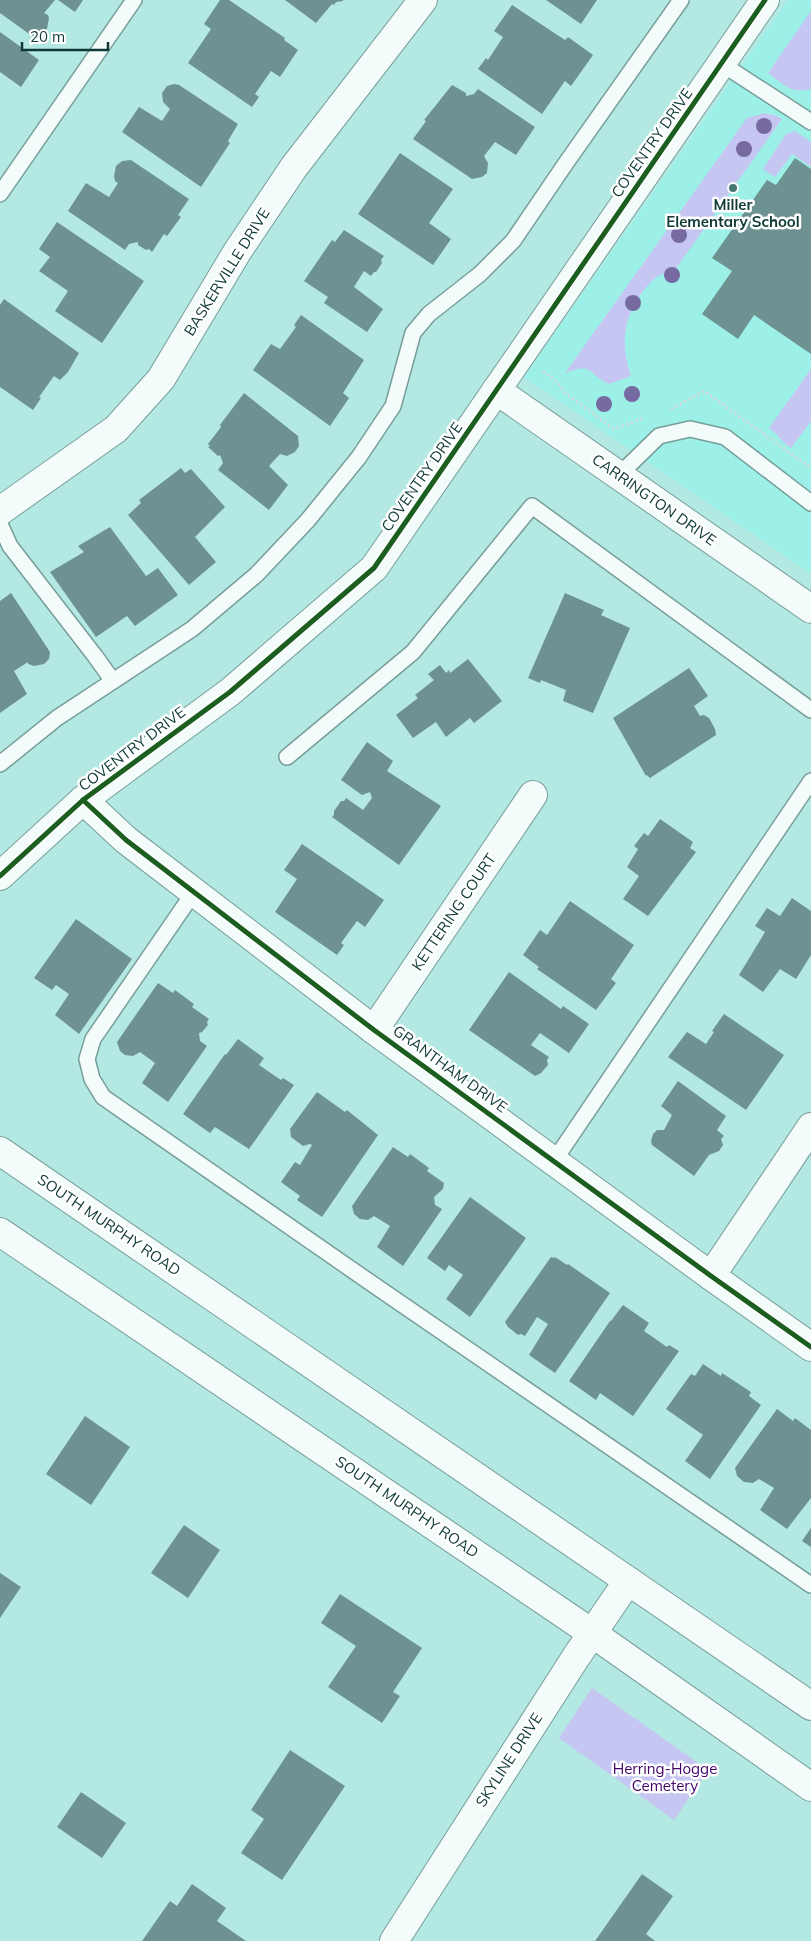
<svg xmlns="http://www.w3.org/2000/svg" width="811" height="1941" font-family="Mulish,sans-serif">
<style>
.built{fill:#9cf0e7}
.green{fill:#c6c6f2}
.building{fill:#6e9291}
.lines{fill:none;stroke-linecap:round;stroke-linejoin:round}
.service-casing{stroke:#779e99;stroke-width:18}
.minor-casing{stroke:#779e99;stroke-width:30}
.tertiary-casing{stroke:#779e99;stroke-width:30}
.secondary-casing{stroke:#779e99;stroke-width:30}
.path{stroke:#cbdcda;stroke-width:3;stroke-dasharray:2.5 2.5;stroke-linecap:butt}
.service{stroke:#f4fcfb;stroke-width:15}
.minor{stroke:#f4fcfb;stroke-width:28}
.tertiary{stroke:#f4fcfb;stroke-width:28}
.secondary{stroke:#f4fcfb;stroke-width:28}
.cycleway-casing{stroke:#fff;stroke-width:8}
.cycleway{stroke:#1b5e20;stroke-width:5}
.tree{fill:#766aa0}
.poi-dot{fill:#487772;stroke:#fff;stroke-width:2}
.labels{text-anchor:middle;stroke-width:5;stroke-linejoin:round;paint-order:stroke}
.street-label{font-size:15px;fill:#0e3935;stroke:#fff}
.poi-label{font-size:15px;font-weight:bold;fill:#0e3935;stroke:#fff}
.park-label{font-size:15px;fill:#430369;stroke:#fff}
</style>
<rect width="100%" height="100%" fill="#b4e9e3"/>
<path class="built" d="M788,0H811V574L524,377Z"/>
<g class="green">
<path d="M811,11V89C791,94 784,85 768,73Z"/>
<path d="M765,113L777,116L782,119L677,267C670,271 659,274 653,280C625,308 618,339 631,376L609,384C586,373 594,362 565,373L747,118Z"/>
<path d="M795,131L811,142V167L792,154L775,177L763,169L786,134Z"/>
<path d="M811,369V421L791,448C782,442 778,435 769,428Z"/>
<path d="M592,1688L708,1770L674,1820L559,1738Z"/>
</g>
<g class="building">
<path d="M0,0H55L44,13L48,15L49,18L47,29L40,34L32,36L0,13Z"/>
<path d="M58,0H83L75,12Z"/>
<path d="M220,0H229L285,38L284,40L298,50L280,77L271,71L255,94L259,97L252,107L188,63L211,29L204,24Z"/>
<path d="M285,0H343V1L336,2L334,5L332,4L316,23Z"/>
<path d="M546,0H597L581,24Z"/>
<path d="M512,5L565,40L568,37L593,55L571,86L565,81L542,114L478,69L486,58L488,60L503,37L494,31Z"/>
<path d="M0,32L39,60L21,87L0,72Z"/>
<path d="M174,84L179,85L238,124L228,141L230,143L201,187L122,132L139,107L162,121L170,109L163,102L162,93L167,86Z"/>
<path d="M452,85L466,93V96L474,94L478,89L535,127L516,155L495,142L484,156L488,163L487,173L482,177L472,179L413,139L426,121L424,120Z"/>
<path d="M400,153L453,189L429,223L451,239L433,265L358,214Z"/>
<path d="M795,158L811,169V354L754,315L738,339L702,314L732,271L712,258L767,180L776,185Z"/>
<path d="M131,160L189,199L178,215L181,217L167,236L164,234L152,252L149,249L146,250L138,245V242L129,244L125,250L68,211L86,183L109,197L118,183L115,181L114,176L116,166L122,161Z"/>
<path d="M57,222L144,281L102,343L55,311L68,291L39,271L50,257L39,249Z"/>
<path d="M344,230L384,256L381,260L382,263L376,272H374L371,276L364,271L354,287L383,309L367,332L324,303L328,297L304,281L332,240L335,242Z"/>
<path d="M4,299L79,353L68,372L60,380L54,376L39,397L41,398L33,410L0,387V305Z"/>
<path d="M301,315L364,360L343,393L349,398L330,426L253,370L271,344L280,349L296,327L294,325Z"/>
<path d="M244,393L298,436L299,446L295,452L287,456L280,454L269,466L288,485L269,510L218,470L223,463L220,455L218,456L208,447L210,446L208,444L221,427L220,425Z"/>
<path d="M181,468L185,473L191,469L225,507L195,537L216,562L189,585L128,515L141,503L139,500Z"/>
<path d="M110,527L146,576L158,568L178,595L135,626L127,616L96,637L50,572L84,552L78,546Z"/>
<path d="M11,593L50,652L49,659L44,664L34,666L28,664V662L14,671L27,694L0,713V601Z"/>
<path d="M565,593L604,610L601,615L630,628L593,713L563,701L566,690L541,680L540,683L528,678Z"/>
<path d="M468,659L502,701L474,723L470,718L446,737L436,722L413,738L396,715L418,698L415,695L434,680L428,674L440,665L446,673L449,670L450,673Z"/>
<path d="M689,668L708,696L694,706L700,716L704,715L709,718L715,729L716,735L650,778L647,775L646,776L613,718Z"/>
<path d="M367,742L393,761L387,771L441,806L399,865L332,817L334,815V811L341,801H344L346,798L363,810L372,798L370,792L362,795L341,780Z"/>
<path d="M660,819L693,842L690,848L696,852L648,916L623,899L639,876L627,867L638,849L634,846L644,833L648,836Z"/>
<path d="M302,844L384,900L365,927L357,921L341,943L344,945L337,955L275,912L297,879L284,870Z"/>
<path d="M792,898L811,911V955L796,979L780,969L763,992L739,975L765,932L755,926L767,908L780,916Z"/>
<path d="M570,901L634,945L611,979L616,983L596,1010L537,969L539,967L523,955L540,930L547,935Z"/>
<path d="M76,919L132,959L79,1034L55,1015L69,994L56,985L52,990L34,978Z"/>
<path d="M509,972L561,1009L563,1006L589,1024L569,1053L540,1033L531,1045L549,1057L547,1060L548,1065L541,1073L535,1076L469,1030Z"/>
<path d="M158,983L173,993L175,990L194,1004L192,1007L209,1019L207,1022L208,1025L202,1032L199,1033L200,1041L207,1046L168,1102L142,1083L155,1063L140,1052L133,1056L125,1055L120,1051L117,1042Z"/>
<path d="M724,1014L784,1055L746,1110L668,1057L687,1032L706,1044L714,1032L712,1031Z"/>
<path d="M238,1039L264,1058L259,1065L281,1080L283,1078L294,1085L249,1149L215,1127L210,1133L183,1114L225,1054L226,1055Z"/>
<path d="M678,1081L726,1116L717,1130L724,1136L721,1139L723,1145L719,1151L709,1155L694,1176L652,1145L651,1141L653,1134L657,1130H664L672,1115L661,1106Z"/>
<path d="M317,1092L345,1112L347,1110L378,1135L322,1217L297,1200L300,1196L281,1182L295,1162L300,1165L312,1145L310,1144L303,1146L291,1137L290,1129Z"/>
<path d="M393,1147L408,1157L410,1154L429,1168L427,1171L444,1183L443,1189L434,1197L435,1205L442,1209L403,1266L377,1247L390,1226L374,1216L368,1220L360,1219L354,1214L352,1206Z"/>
<path d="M470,1197L526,1238L470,1317L446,1299L463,1275L449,1265L445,1271L427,1258Z"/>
<path d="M551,1257L554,1258L555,1257L567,1265L568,1264L610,1293L555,1373L529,1355L548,1324L537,1317L525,1336L521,1334L518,1335L508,1327L505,1322Z"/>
<path d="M623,1305L649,1323L644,1331L667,1347L669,1345L679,1351L633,1416L600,1393L596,1400L569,1381L610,1321H611Z"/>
<path d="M703,1364L721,1376L722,1373L751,1392L749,1396L761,1405L710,1479L685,1461L703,1435L666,1409L691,1374L695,1376Z"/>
<path d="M777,1409L793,1421L795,1418L811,1430V1498L787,1529L760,1510L774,1488L759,1479L753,1483L744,1482L737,1476L735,1468Z"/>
<path d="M85,1416L130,1447L91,1505L46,1474Z"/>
<path d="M184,1525L220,1550L188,1598L151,1573Z"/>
<path d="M811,1528V1547L802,1541Z"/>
<path d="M0,1573L21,1587L0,1618Z"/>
<path d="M340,1594L422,1648L393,1692L400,1696L382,1723L328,1687L356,1646L321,1623Z"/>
<path d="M290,1750L345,1786L282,1880L241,1853L264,1819L251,1810Z"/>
<path d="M81,1792L126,1823L102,1858L57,1827Z"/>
<path d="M642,1874L673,1896L646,1934L655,1941H595Z"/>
<path d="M192,1884L226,1908L217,1921L246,1941H142L170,1901L177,1906Z"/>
</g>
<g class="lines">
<defs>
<g id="service">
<path d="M722,64L811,122"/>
<path d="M0,194L134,0"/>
<path d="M619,475L659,436L690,429L725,437L811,503"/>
<path d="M0,524L10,546L95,656L113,681"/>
<path d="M287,757L413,652L532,506L811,710"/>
<path d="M0,764L57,718L192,629L256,575L308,520L359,457L393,406L413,333L429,314L480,274L513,241L566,163L681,0"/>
<path d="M194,892L93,1039L87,1059L92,1079L103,1097L371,1283L811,1585"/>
<path d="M554,1161L811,781"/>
</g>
<g id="minor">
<path d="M0,511L116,429L161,379L237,252L294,167L423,0"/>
<path d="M83,800L126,840L374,1030L711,1276L811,1347"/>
<path d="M374,1030L533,795"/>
<path d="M711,1276L811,1127"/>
<path d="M394,1941L576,1657L628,1581"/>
</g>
<g id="tertiary">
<path d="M496,390L811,609"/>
<path d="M0,876L83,800L230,692L374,568L765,0"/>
</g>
<g id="secondary">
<path d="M0,1151L811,1706"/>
<path d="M0,1232L592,1633L811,1787"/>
</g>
</defs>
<use href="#service" class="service-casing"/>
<use href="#minor" class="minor-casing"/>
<use href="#tertiary" class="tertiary-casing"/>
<use href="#secondary" class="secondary-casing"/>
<g class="path">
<path d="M543,371L558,383L565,393L614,429L644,418"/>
<path d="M671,409L704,391L811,468"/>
</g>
<use href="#service" class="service"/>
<use href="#minor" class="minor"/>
<use href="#tertiary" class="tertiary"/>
<use href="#secondary" class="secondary"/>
<defs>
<g id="cycleway">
<path d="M83,800L126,840L374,1030L711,1276L811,1347"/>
<path d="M0,876L83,800L230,692L374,568L765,0"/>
</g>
</defs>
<use href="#cycleway" class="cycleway-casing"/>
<use href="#cycleway" class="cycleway"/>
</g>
<g class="tree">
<circle cx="764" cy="126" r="8"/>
<circle cx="744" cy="149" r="8"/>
<circle cx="679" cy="235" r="8"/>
<circle cx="672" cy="275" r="8"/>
<circle cx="633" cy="303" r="8"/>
<circle cx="632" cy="394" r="8"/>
<circle cx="604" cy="404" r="8"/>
</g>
<circle class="poi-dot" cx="733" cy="188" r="5"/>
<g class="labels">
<g class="street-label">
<text transform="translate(652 143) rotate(-55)" y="5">COVENTRY DRIVE</text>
<text transform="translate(227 272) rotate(-58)" y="5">BASKERVILLE DRIVE</text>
<text transform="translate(422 477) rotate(-55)" y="5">COVENTRY DRIVE</text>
<text transform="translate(654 500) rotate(35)" y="5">CARRINGTON DRIVE</text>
<text transform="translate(132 749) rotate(-37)" y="5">COVENTRY DRIVE</text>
<text transform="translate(454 912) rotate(-56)" y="5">KETTERING COURT</text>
<text transform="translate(450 1069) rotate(36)" y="5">GRANTHAM DRIVE</text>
<text transform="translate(109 1225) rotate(34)" y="5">SOUTH MURPHY ROAD</text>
<text transform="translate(407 1507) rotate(34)" y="5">SOUTH MURPHY ROAD</text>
<text transform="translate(509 1760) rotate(-57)" y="5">SKYLINE DRIVE</text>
</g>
<g class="poi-label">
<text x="733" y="210">Miller<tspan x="733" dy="17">Elementary School</tspan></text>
</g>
<g class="park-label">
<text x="665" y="1774">Herring-Hogge<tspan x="665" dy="17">Cemetery</tspan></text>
</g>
</g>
<path d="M22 42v8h86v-8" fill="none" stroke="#0e3935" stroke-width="2.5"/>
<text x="30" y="42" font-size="15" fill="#0e3935" stroke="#ffffff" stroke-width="4" paint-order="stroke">20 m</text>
</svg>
